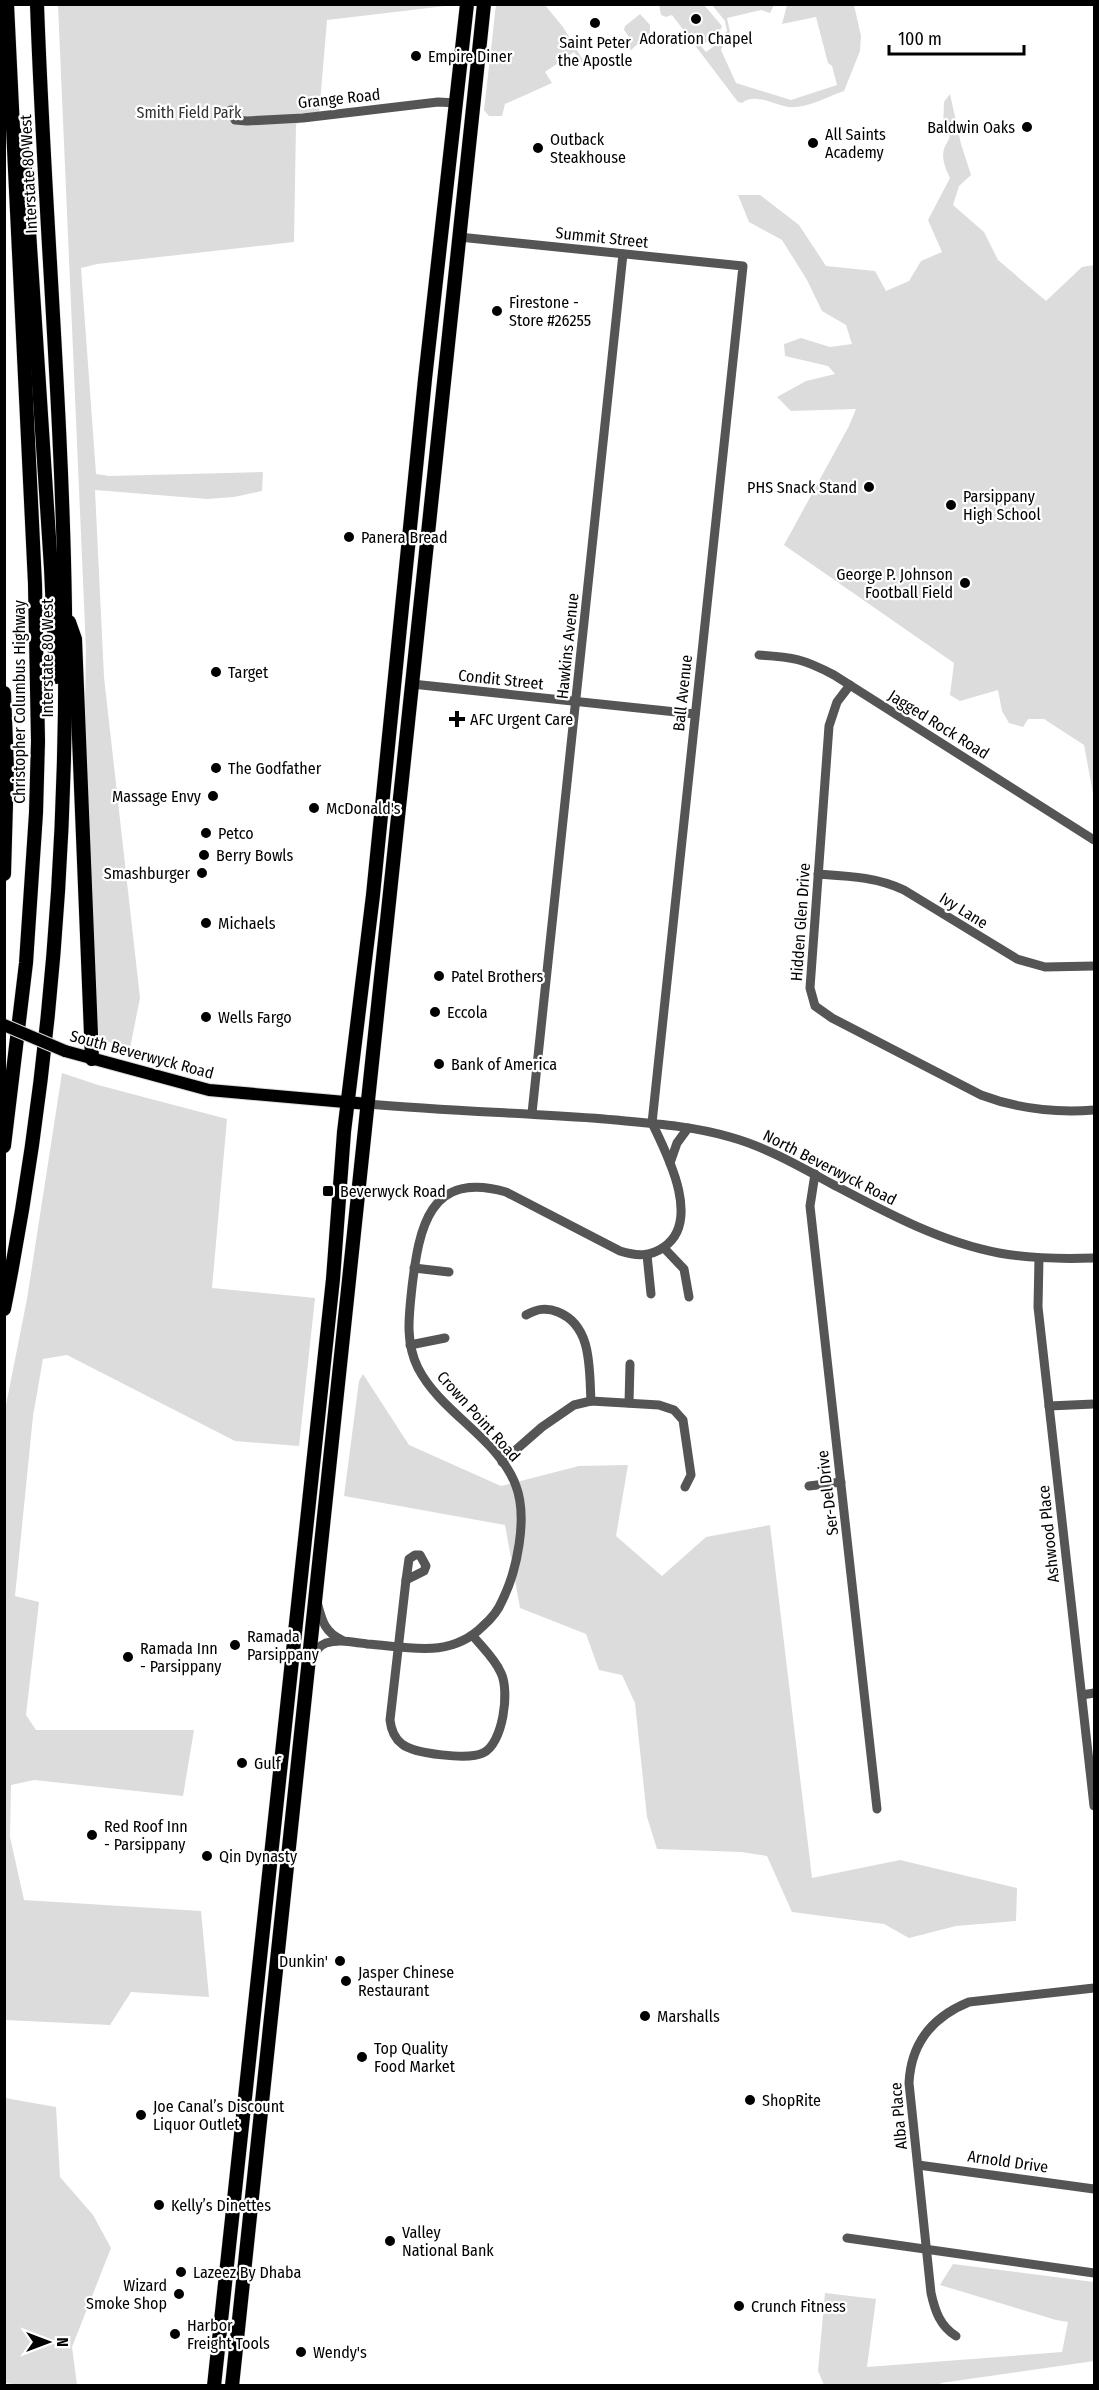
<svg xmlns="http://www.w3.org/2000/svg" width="1099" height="2390" font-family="'Fira Sans Condensed',sans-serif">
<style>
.green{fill:#dcdcdc}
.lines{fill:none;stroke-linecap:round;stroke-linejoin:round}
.major-casing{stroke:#dbdbdb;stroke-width:14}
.highway-casing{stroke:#dbdbdb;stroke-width:15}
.minor{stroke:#555;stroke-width:9}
.major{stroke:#000;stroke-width:12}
.highway{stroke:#000;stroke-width:14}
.major-bridge-casing{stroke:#dbdbdb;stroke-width:14;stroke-linecap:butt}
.major-bridge{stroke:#000;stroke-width:12}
.poi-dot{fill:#000;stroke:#fff;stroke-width:2}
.labels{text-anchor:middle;stroke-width:4.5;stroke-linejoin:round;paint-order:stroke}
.poi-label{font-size:16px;fill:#000;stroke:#fff;text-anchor:start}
.street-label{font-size:16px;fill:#000;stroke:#fff}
.park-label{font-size:16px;fill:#333;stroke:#fff}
</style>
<rect width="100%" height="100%" fill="#fff"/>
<g class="green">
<path d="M659,4L704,5L722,26L719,33L701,46L706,52L717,44L727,31L725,21L712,5H774L770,13L761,10L727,18L730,32L721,50L736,83L791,100L837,85L832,66L828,63L816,17L782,24L787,5H854L861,36L860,51L844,91C827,97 806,109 788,107C774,105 754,92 742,103L738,102L672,15L666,17L661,15Z"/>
<path d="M58,5H454L327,20L319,115L296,124L294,242L97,264L81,268L96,474L109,476L263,472L262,491L234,497L207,499L95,490L104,677L140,998L130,1048L97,1039L84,766L86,650Z"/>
<path d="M496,5H545L563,27L586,65L585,67L574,52L545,72L552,83L505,104L502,116H489L484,110Z"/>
<path d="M640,14L650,25V33L631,50L627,46L632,41L624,30L625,26Z"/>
<path d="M950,94L961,144L971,175L959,186L953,205L984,232L998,260L1046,301L1082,267L1094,265L1093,793L1084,745L1044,719H1028L1023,727L1009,723L1002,711L998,690L960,701L950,695L954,663L784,545L849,426L856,409L791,411L777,397L806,381L835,374L828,366L785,356L784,344L801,338L830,347L852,344L846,325L822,311L807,280L782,240L749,222L738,195H760L799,225L826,266L875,271L886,291L909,281L921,261L942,252L928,220L950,178C946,170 941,158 944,149C946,143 949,141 950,135L943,132L944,102Z"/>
<path d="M62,1073L98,1085L227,1119L212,1288L315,1298L299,1446L235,1441L67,1355L43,1359L33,1416L15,1596L39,1602L26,1715L36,1730H194L183,1796L34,1780L11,1785L10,1837L24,1900L201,1911L209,1997L131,1992L110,2025L5,2020V1410L27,1299Z"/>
<path d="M363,1374L409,1445L501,1486L579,1466L628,1465L616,1536L662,1576L706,1537L770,1525L812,1878L900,1860L1017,1888L1016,1921L956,1926L909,1938L884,1924L792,1912L767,1856L741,1852L657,1849L647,1817L635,1703L622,1675L599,1670L586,1634L520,1608L505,1525L344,1496L359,1381Z"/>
<path d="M5,2098L56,2107L60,2177L93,2215L111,2248L72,2347L77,2385L30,2386L5,2383Z"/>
<path d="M953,2264L1094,2282V2361L941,2383L940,2385H824L818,2371L825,2293L876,2299L867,2367L1062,2352L1068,2322L1056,2320L940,2285Z"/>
</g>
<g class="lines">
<defs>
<path id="major" d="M65,1051L209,1090L368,1104"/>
<g id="highway">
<path d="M16,134L24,154L51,568L56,677"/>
<path d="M69,622L75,639L92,1059"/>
<path d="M4,693L7,768L4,874"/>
<path d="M4,1146L26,963L36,813L38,741L35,584L7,4"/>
<path d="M4,1309C50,1079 68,843 65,609C62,407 44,206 37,4"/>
<path d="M214,2386L333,1279L344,1132L373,895L425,379L467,4"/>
<path d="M232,2386L484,4"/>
</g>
</defs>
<use href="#major" class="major-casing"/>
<use href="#highway" class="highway-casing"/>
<g class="minor">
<path d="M231,110L235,120L247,121L303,118L438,102L457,103"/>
<path d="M459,237L743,266L652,1123"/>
<path d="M759,655C793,657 804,659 834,675L1094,840"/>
<path d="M412,684L695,714"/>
<path d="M850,685L837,702L829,726L810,988L815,1006L832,1018L981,1095C1018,1109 1055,1113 1094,1110"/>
<path d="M818,874C848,876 877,877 904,890L1017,959L1045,967L1094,966"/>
<path d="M368,1104C447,1111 525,1113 604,1119C646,1123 689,1125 730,1137C766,1147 799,1166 832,1184C885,1212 940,1242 999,1253C1031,1259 1063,1259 1094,1258"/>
<path d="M532,1113L623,254"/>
<path d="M670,1163L677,1143L688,1128"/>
<path d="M815,1174L810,1206L877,1809"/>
<path d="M664,1248L684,1269L689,1297"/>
<path d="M647,1255L651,1294"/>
<path d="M1039,1258L1038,1307L1094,1806"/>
<path d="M414,1268L449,1272"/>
<path d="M526,1315C537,1309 546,1307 558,1312C593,1326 589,1370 591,1401"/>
<path d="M410,1345L445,1338"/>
<path d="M629,1403L630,1364"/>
<path d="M1049,1406L1094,1404"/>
<path d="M502,1462L542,1427L574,1405L591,1401L659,1405L674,1410L683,1420L691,1475L685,1487"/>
<path d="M809,1486L841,1482"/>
<path d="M415,1555H420L426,1566L424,1571L406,1580L409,1559Z"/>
<path d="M406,1580L390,1720C391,1729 394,1738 402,1744C414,1754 469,1760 483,1753C503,1744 510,1691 501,1673C495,1659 482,1647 473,1636"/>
<path d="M317,1602C322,1620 324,1632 342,1640"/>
<path d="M311,1660C315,1653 318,1646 326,1643C339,1639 354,1642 367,1644C409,1647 450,1659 483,1626C491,1619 498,1611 502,1601C517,1571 528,1518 516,1486C499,1439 441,1413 418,1368C405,1342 409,1315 412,1287C419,1228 429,1170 506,1192L620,1251C636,1256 650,1257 664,1247C702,1221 667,1154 652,1123"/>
<path d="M1082,1695L1094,1693"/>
<path d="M918,2165L1094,2189"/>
<path d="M847,2238L1094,2273"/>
<path d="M956,2336C940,2326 935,2311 931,2293L909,2083C911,2043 932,2017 969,2002L1094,1988"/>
</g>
<use href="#major" class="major"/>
<use href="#highway" class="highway"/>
<defs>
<path id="major-bridge" d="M4,1025L65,1051"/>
</defs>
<use href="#major-bridge" class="major-bridge-casing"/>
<use href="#major-bridge" class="major-bridge"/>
</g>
<g class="poi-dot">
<circle cx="696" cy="19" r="6"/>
<circle cx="595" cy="23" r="6"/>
<circle cx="416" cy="56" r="6"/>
<circle cx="1027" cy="127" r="6"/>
<circle cx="813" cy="143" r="6"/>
<circle cx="538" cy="148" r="6"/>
<circle cx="497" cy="311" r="6"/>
<circle cx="869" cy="487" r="6"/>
<circle cx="951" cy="505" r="6"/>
<circle cx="349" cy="537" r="6"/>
<circle cx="965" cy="583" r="6"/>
<circle cx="216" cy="672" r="6"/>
<path d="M454 710h6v6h6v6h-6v6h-6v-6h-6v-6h6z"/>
<circle cx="216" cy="768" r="6"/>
<circle cx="213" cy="796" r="6"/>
<circle cx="314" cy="808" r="6"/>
<circle cx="206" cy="833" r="6"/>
<circle cx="204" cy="855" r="6"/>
<circle cx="202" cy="873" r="6"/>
<circle cx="206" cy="923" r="6"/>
<circle cx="439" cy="976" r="6"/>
<circle cx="435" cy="1012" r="6"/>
<circle cx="206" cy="1017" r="6"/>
<circle cx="439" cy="1064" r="6"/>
<rect x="322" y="1185" width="12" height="12" rx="3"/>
<circle cx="235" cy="1645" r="6"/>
<circle cx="128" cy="1657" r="6"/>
<circle cx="242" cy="1763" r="6"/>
<circle cx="92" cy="1835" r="6"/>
<circle cx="207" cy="1856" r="6"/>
<circle cx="340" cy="1961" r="6"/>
<circle cx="346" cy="1981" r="6"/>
<circle cx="645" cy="2016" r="6"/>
<circle cx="362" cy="2057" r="6"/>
<circle cx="750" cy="2100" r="6"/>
<circle cx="141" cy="2115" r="6"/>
<circle cx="159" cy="2205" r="6"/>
<circle cx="390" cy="2241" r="6"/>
<circle cx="181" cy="2272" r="6"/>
<circle cx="179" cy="2294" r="6"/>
<circle cx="739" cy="2306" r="6"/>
<circle cx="175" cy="2334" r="6"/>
<circle cx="301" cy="2352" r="6"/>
</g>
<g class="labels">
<g class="poi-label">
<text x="696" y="44" text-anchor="middle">Adoration Chapel</text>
<text x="595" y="48" text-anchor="middle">Saint Peter<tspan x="595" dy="18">the Apostle</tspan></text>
<text x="428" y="62">Empire Diner</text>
<text x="1015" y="133" text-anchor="end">Baldwin Oaks</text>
<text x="825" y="140">All Saints<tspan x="825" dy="18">Academy</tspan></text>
<text x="550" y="145">Outback<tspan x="550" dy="18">Steakhouse</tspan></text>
<text x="509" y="308">Firestone -<tspan x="509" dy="18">Store #26255</tspan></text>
<text x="857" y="493" text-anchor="end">PHS Snack Stand</text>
<text x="963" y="502">Parsippany<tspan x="963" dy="18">High School</tspan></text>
<text x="361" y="543">Panera Bread</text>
<text x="953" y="580" text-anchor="end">George P. Johnson<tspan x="953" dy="18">Football Field</tspan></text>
<text x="228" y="678">Target</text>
<text x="470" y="725">AFC Urgent Care</text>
<text x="228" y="774">The Godfather</text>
<text x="201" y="802" text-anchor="end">Massage Envy</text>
<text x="326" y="814">McDonald's</text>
<text x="218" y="839">Petco</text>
<text x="216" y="861">Berry Bowls</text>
<text x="190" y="879" text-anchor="end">Smashburger</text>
<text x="218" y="929">Michaels</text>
<text x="451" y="982">Patel Brothers</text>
<text x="447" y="1018">Eccola</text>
<text x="218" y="1023">Wells Fargo</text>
<text x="451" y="1070">Bank of America</text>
<text x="340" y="1197">Beverwyck Road</text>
<text x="247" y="1642">Ramada<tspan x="247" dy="18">Parsippany</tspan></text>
<text x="140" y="1654">Ramada Inn<tspan x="140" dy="18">- Parsippany</tspan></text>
<text x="254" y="1769">Gulf</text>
<text x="104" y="1832">Red Roof Inn<tspan x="104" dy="18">- Parsippany</tspan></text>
<text x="219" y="1862">Qin Dynasty</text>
<text x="328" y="1967" text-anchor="end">Dunkin'</text>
<text x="358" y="1978">Jasper Chinese<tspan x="358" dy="18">Restaurant</tspan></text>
<text x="657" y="2022">Marshalls</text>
<text x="374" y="2054">Top Quality<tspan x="374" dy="18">Food Market</tspan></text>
<text x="762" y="2106">ShopRite</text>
<text x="153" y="2112">Joe Canal’s Discount<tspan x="153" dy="18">Liquor Outlet</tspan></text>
<text x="171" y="2211">Kelly’s Dinettes</text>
<text x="402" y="2238">Valley<tspan x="402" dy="18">National Bank</tspan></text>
<text x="193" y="2278">Lazeez By Dhaba</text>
<text x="167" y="2291" text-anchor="end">Wizard<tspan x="167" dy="18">Smoke Shop</tspan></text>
<text x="751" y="2312">Crunch Fitness</text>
<text x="187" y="2331">Harbor<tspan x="187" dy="18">Freight Tools</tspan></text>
<text x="313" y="2358">Wendy's</text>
</g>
<g class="street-label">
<text transform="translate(339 98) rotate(-6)" y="6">Grange Road</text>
<text transform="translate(28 174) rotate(-93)" y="6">Interstate 80 West</text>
<text transform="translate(602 237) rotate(6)" y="6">Summit Street</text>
<text transform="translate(567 646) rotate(-84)" y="6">Hawkins Avenue</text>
<text transform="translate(47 658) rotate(-90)" y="6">Interstate 80 West</text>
<text transform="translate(501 679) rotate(6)" y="6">Condit Street</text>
<text transform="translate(682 693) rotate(-84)" y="6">Ball Avenue</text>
<text transform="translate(19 702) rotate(-90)" y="6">Christopher Columbus Highway</text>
<text transform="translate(939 724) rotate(32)" y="6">Jagged Rock Road</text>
<text transform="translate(964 910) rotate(32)" y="6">Ivy Lane</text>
<text transform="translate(800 922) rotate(-86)" y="6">Hidden Glen Drive</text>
<text transform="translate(142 1054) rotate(15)" y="6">South Beverwyck Road</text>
<text transform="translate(830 1167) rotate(27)" y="6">North Beverwyck Road</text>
<text transform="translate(479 1416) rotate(48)" y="6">Crown Point Road</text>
<text transform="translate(827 1493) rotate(-97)" y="6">Ser-Del Drive</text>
<text transform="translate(1048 1534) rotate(-96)" y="6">Ashwood Place</text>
<text transform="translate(898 2116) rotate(-95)" y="6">Alba Place</text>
<text transform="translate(1008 2161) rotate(8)" y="6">Arnold Drive</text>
</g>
<g class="park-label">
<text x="189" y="118">Smith Field Park</text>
</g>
</g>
<rect width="1099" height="2390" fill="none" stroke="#000000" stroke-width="12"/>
<g transform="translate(48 2342) rotate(90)" stroke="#ffffff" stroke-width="4.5" paint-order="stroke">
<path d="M0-4.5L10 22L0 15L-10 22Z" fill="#000000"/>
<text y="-9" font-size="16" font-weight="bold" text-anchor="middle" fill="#000000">N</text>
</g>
<path d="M889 45v9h135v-9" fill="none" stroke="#000000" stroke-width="3"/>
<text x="898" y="45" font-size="18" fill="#000000" stroke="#ffffff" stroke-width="4.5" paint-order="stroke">100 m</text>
</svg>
